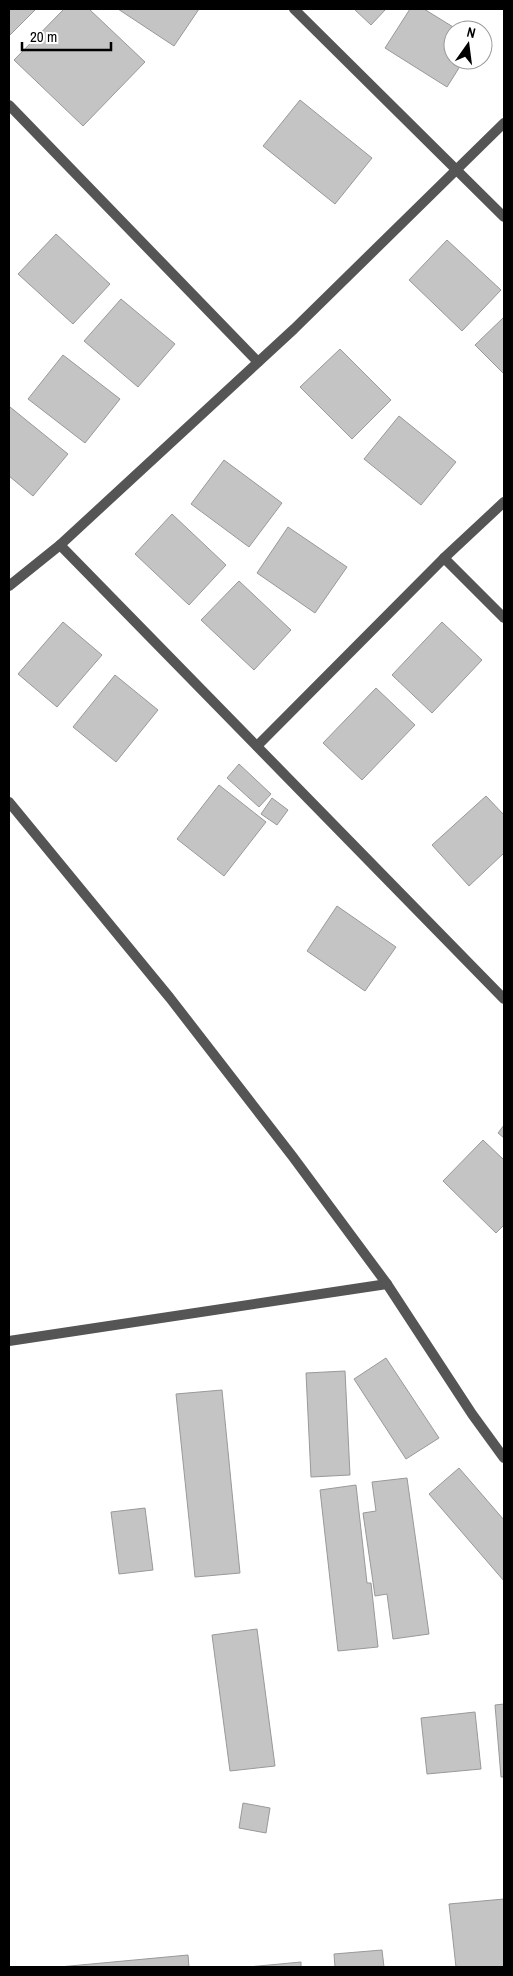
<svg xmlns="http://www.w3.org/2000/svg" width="513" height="1976" font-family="'Archivo Narrow',sans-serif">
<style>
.building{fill:#c4c4c4;stroke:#999}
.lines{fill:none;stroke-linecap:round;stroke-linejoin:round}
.lane{stroke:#555;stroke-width:10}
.street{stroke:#555;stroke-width:10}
</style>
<rect width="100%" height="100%" fill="#fff"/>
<g class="building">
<path d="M9,9H36L9,36Z"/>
<path d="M64,9H89L145,62L83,126L14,60Z"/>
<path d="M118,9H199L174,46Z"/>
<path d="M354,9H386L371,25Z"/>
<path d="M410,9H424L458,30H453V60H464L447,87L385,48Z"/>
<path d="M300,100L372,158L335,204L263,146Z"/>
<path d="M56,234L110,284L73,324L18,274Z"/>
<path d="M447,240L501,290L462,331L409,280Z"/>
<path d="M121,299L175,344L138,387L84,341Z"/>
<path d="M504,317V374L475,345Z"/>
<path d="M340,349L391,400L352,439L300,387Z"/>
<path d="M63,355L120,399L85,443L28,399Z"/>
<path d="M10,407L68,454L33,496L9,476V409Z"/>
<path d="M399,416L456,462L421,505L364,459Z"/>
<path d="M224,460L282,503L249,547L191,504Z"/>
<path d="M172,514L226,565L189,605L135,554Z"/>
<path d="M288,527L347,567L315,613L257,573Z"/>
<path d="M239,581L291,630L254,670L201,620Z"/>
<path d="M63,622L102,655L57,707L18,674Z"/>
<path d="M442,622L482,660L432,713L392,675Z"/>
<path d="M115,675L158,710L116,762L73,727Z"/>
<path d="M376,688L415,725L362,780L323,743Z"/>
<path d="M239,764L271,794L259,807L227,778Z"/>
<path d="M219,785L266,822L224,876L177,839Z"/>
<path d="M486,796L504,815V853L469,886L432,845Z"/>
<path d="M272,798L288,810L277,825L261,814Z"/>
<path d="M337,906L396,947L365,991L307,951Z"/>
<path d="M504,1125V1138L498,1133Z"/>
<path d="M483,1140L504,1160V1225L496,1233L443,1181Z"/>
<path d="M386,1358L439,1438L406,1459L354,1379Z"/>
<path d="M345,1371L350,1475L311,1477L306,1373Z"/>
<path d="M222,1390L240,1573L195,1577L176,1394Z"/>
<path d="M459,1468L504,1520V1581L429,1494Z"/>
<path d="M407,1478L429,1634L393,1639L387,1594L375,1596L363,1513L376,1511L372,1482Z"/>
<path d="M356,1485L367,1583H371L378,1647L338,1651L320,1490Z"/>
<path d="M145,1508L153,1570L119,1574L111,1512Z"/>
<path d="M257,1629L275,1766L230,1771L212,1635Z"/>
<path d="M504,1704V1777H501L495,1705Z"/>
<path d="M475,1712L481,1769L427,1774L421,1718Z"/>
<path d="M243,1803L270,1808L266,1833L239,1828Z"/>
<path d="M504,1899V1967H456L449,1904Z"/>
<path d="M382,1950L384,1967H335L334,1954Z"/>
<path d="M188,1955L189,1967H59Z"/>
<path d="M301,1962V1967H248Z"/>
</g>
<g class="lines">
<g class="lane">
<path d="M294,9L504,217"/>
<path d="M9,105L258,362"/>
<path d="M60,545L504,999"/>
<path d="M444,558L504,618"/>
<path d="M9,586L60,545L294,329L504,123"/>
<path d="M257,746L444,558L504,502"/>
</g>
<g class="street">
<path d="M9,802L170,998L293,1157L387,1284L472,1414L504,1458"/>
<path d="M9,1341L387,1284"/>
</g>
</g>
<rect width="513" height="1976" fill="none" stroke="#000000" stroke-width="20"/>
<g transform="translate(468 45) rotate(14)"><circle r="24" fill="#ffffff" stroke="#999999"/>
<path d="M0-4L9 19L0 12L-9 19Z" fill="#000000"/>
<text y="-8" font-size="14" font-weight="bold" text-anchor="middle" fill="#000000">N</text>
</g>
<path d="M22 42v8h89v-8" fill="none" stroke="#000000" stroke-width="2.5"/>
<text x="30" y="42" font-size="15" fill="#000000" stroke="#ffffff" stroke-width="4" paint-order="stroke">20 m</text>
</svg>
